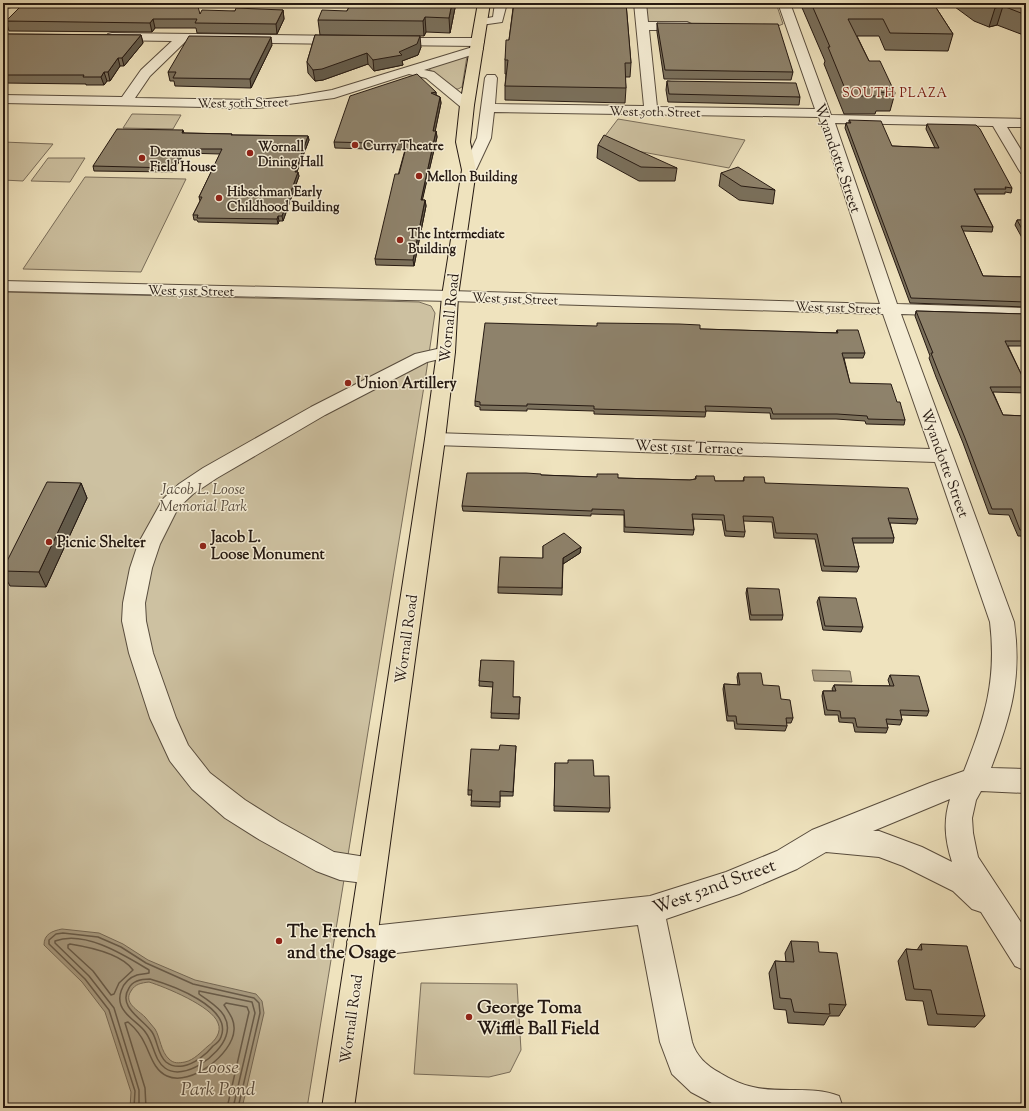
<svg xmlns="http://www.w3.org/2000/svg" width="1029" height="1111" font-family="'Sorts Mill Goudy',serif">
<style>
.green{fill:#cdc1a1;stroke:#796d5a}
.water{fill:#aa9e84;stroke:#756956;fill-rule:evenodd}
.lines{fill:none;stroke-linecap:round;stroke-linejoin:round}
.shore{stroke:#685c4b;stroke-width:1.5}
.minor-casing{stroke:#584c3d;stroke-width:2}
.major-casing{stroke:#251912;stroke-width:2}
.minor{fill:#f5edd5;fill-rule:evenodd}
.major{fill:#efe3be;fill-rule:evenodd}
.wall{fill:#7a705c;stroke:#251912}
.shaded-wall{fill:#635b4b;stroke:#251912}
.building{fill:#8e826b;stroke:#251912}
.poi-dot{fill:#8f2418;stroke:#f5edd5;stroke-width:1.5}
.labels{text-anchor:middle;stroke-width:3;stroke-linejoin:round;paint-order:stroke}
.far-neighbourhood-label{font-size:13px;letter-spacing:1px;fill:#7a1f14;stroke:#f5edd5}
.far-street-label{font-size:13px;fill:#251912;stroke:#f5edd5}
.far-poi-label{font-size:13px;font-weight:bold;fill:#251912;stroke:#f5edd5;text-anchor:start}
.street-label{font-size:15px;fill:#251912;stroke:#f5edd5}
.poi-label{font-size:15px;font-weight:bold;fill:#251912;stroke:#f5edd5;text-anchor:start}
.park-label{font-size:15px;font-style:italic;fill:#574b3d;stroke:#f5edd5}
.near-street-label{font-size:18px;fill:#251912;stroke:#f5edd5}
.near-poi-label{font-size:18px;font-weight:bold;fill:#251912;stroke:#f5edd5;text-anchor:start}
.near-water-label{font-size:19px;font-style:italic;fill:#5a4e40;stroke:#f5edd5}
</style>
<rect width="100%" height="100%" fill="#efe3be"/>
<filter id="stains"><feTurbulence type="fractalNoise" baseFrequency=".005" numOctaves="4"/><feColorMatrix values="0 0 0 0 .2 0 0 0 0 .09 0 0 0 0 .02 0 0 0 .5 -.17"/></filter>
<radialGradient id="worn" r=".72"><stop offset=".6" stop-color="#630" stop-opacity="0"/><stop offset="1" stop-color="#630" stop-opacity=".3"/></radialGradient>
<g class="green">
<path d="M645,3H776L783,24L778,26L648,23Z"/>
<path d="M467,56L462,87L458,89H452L428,68Z"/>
<path d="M132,114H134L181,115L173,129L123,128Z"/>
<path d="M618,119L745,140L729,168L599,144Z"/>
<path d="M3,142L53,144L23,181L3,180Z"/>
<path d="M48,158H85L70,182L31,181Z"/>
<path d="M85,177L186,179L141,272L23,269Z"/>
<path d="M3,292L419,302L431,306L435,313L426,374L307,1108H3Z"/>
<path d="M421,983L517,984L521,1050L510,1072L489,1077L414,1074Z"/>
</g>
<g class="water">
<path d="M812,670L850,671L852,682L814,681Z"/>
<path d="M62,929L99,933L123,944L148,960L195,980L256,994L262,1001L264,1013L242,1108H130L131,1092L105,1012L82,982L44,945C44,934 52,931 62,929ZM149,982C165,987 212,1006 218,1023C222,1032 215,1041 208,1046C201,1052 194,1060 185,1062C179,1063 174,1064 169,1059C161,1052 160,1037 155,1029C152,1025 148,1021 145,1017C138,1010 123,1003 131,991C135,984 141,983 149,982Z"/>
</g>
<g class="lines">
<g class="shore">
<path d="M70,944C89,947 121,953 133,970L119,983L114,994L111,995L93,971L68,948V945Z"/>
<path d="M150,979C171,985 233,1007 221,1037C220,1040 216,1044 213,1046C206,1055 194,1064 183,1066C177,1067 171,1066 166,1062C157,1054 158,1041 152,1032C143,1019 117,1007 129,988C133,980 142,979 150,979Z"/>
<path d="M134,1108L135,1091L109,1010L85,979L49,944V940L56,934L63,933L98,937L121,947L146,963L193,984L254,998L259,1003L260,1013L238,1108"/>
<path d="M139,1108V1090L114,1008L89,976L55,943V941C85,930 124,955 149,970V973C145,974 141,974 137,975C122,980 114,999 125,1012C131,1020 141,1025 146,1033C154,1044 154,1060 165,1068C184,1082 220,1055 226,1036C233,1016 214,1004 199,994V991L252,1002L255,1013L233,1108"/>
<path d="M146,1108L145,1088L125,1023L128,1022C135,1028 141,1035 145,1044C151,1056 154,1070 167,1076C190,1087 233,1054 234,1030C235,1020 229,1013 224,1005L226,1003L247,1007L249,1012L227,1108"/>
</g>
<defs>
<g id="minor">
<path d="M3,3H21L19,5L3,9Z"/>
<path d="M495,3H507L502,22L481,25L477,24L475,22L477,20L493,17Z"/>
<path d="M634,3H646L648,22H687L691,24L693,26L691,28L687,30H649L657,107L815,109L778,3H790L831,115L1026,119V127H1007L1026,158V174L1021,173L1019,170L993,126L835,123L897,304L1026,308V318L901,314L1014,622C1022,678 1011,716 991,768L1026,769V793L981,791L976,800L972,818L973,833L976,848L978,857L1026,930V971L1015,966L981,912L972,909L953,891L903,866L879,857L826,852L797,869L739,894L666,919L692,1042C696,1056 707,1066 720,1073C730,1079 742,1085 753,1087C781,1094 812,1085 839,1096L843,1108H721L691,1092L672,1074L660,1042L638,925L362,957L352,952L347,942L352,932L362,927L650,896L726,872L777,851L812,830L930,783L964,771C985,718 997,680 990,622L935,462L435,445L428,444L425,439L428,434L435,433L930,449L883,314L450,301L3,291V281L450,291L880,304L819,117L494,112L491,138L476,170L474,173L469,174L464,173L462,170L477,138L485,78L487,75H495L497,78L495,104L644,106ZM950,799C943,821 945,840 952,862L922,847L879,831H873Z"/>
<path d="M112,33L343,36L347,37L349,40L347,43L343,44L185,42L150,76L135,98L258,100L297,96L332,90L476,46L390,45L386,44L384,41L386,38H478L482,39L484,42L482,45L478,46L483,49L481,52L424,70L434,72L472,102L474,105L472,108H462L426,78L409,74L334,98L258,108L3,103V95L122,97L141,70L172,41L108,40L106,37L108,34Z"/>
<path d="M446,347L452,348L455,352L452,356L427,362L325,415L217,478L193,494L178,508L160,544L152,568L145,603L146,621L153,653L176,718L188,745L210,773L245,800L280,822L334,852L372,858L382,862L386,871L382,880L372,884L340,880L316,871L260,840L225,818L192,789L170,761L150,718L129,653L122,621L123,603L130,568L138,544L163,499L179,484L203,468L311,407L415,354Z"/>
</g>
<path id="major" d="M478,3H490L474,105L470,142L476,170L458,296L455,352L445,439L354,1108H322L425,439L437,352L442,296L462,170L456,142L460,105Z"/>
</defs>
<use href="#minor" class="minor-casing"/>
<use href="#major" class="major-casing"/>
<use href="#minor" class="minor"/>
<use href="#major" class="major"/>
</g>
<g class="wall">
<path d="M351,3H456L450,33L426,32L424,36L320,35L318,20L347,11Z"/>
<path d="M512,3H626L631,63L630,77H625L626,88L625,103L505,100V86L506,74H505V60L509,40L513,8L512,7Z"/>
<path d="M800,3H933L953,34L948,51L885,50L879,36H857L869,61L895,93L890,111H876L875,114H844L824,64L825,61Z"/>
<path d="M952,3H1026V36L997,25L989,27L974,21L955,7Z"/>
<path d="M283,10L284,19L277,34L197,33L196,28H155L152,32L9,31L6,21L200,14L235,11Z"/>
<path d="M657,23L793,72L791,80L664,79L657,32Z"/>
<path d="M3,34L141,35L143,43L124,66H120L110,81H107L104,85H86V84L3,83Z"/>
<path d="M315,35L421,47L418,55L402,61L403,65L374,71L368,64L323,80L315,81L308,73L307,62Z"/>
<path d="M272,45L251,88L175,86L174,81H170L168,72Z"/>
<path d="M667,81L800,97L799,105L668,102L666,90Z"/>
<path d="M436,92V95L440,97L441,103L435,131H436L437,137L422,200H425L426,206L414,266L376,265L375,259L405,150L335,148L334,142Z"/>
<path d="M849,120L892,146L935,148L926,129L927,124L1012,188L1011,193L1005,192V194H977L993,227L992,232L963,231L983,276L1026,277V307L910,303L845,128L846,123H849Z"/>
<path d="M183,130L184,133L232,134V135L308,136L309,140L297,172L299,176L283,221H279L278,224L198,222L197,220H194L193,215L200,201L199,197L220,154L184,153L173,172L94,171L93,166Z"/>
<path d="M598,145L677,168L675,181H639L597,158Z"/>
<path d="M721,173L775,190L773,204L739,200L719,186Z"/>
<path d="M1017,220H1026V245L1015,225Z"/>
<path d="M916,311L1026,314V346H1008L1026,384V391L1025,393L993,392L1003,415L1026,416V466H1024L1026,470V548L1021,536H1018L1009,515L989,514L963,443L936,377L929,358L930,356L915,316Z"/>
<path d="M700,329L836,333L837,330L865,353L863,358H844L850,383L897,402L905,420L904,425L866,424L865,421L836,419H771L770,413L706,411L705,417L594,414V411L527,409V411L480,410V407L475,406V401Z"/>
<path d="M541,475L618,478L690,480L695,479L696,476L715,481H743L744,477L765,483L918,519L916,524L890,523L894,538L893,543H853L859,567L857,572L822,571L815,539L774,538L772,522L743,521L745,532L744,537L725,536L722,520L693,519L694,530L693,535L624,532V515L591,514V516L463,511L462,506Z"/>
<path d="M81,483L87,498L46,587L10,586L3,573V569Z"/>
<path d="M543,546L581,547L580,553L563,564L562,595L498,593V587L543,558Z"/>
<path d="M747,588L783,615L782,620H750L746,593Z"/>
<path d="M819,597L863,627L861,632L823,630L817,602Z"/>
<path d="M481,660L513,697H520L519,719L491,718L493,687L479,686Z"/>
<path d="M738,673L763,685L781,699L793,718L791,723H786L787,726L785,731L735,729L734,721H727L723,689L724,684L738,685L737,677Z"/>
<path d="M890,675L929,711L927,716L901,715L902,720L900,725L887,724L888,728L886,733L855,732L853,723L839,722L838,715H825L822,696L823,691H833L832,689L834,685L890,686L888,680Z"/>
<path d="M516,746L513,796H500V807L471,806L472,795H468V790L499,750Z"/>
<path d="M555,763L594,776L610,808L609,812L554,811Z"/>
<path d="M791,941L819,952L846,1005L839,1016H829L824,1025L788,1023L786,1010L774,1009L769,973L775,961L786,962L785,953Z"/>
<path d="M921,944L985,1016L975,1027L928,1025L923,1001L906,1000L898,961L906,949L917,950Z"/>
</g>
<g class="shaded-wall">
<path d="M452,3H456L450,33L449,18Z"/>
<path d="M1003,6L997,25L989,27L995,8Z"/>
<path d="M283,10L284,19L277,34L276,24Z"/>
<path d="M425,17L426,32L424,36L423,21Z"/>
<path d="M153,19L155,28L152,32L150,23Z"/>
<path d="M141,35L143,43L124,66L122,58Z"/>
<path d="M420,36L421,47L418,55L402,61L403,65L374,71L373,60Z"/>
<path d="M271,37L272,45L251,88L250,79Z"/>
<path d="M367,53L368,64L323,80L315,81L313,70Z"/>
<path d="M118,58L120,66L110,81L108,72Z"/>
<path d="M104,72L107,81L104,85L101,77Z"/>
<path d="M436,92V97L431,93Z"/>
<path d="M440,97L441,103L434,137L433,131Z"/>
<path d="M436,131L437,137L421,206V200Z"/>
<path d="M308,136L309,140L295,176V172Z"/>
<path d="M182,149L184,153L173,172L172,168Z"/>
<path d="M298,172L299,176L283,221L282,216Z"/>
<path d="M425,200L426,206L414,266L413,260Z"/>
<path d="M278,216L279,221L278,224L277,219Z"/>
<path d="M81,483L87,498L46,587L39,572Z"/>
<path d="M581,547L580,553L563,564V558Z"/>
</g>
<g class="building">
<path d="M24,3H197L200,14L202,10L235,11L236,8L283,10L276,24L195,23L197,19H153L150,23L6,21Z"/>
<path d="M351,3H452L449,18L425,17L423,21L318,20L322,10L347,11Z"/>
<path d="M514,3H626L631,63H625L626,88L505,86L508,60H505L506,40H509Z"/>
<path d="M811,3H933L953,34L890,33L883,19H848L869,61H880L895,93L878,92L879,96H848L828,47H830Z"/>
<path d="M982,3H1026V15L1003,6L995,8Z"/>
<path d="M657,23L778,24L793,72L665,70Z"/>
<path d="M3,34L141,35L122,58H118L108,72H104L101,77H83L84,75H3Z"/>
<path d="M315,35L420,36L417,44L399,52L402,55L373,60L367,53L322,69L313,70L307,62Z"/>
<path d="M189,36L271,37L250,79L173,78L176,72H168Z"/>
<path d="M417,74L436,92L431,93L440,97L433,131H436L421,200H425L413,260L375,259L395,174H399L407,144L334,142L350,96Z"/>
<path d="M667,81L796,83L800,97L669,94Z"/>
<path d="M849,120L881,121L892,146L939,148L927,124L976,125L980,129L1012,188L1005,187L1006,189H974L993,227L961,226L983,276L1026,277V302L911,298L846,123H851Z"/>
<path d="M117,129L183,130L182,133L232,134L231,135L308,136L295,172H298L282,216H278L277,219L197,218L198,215H193L202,197H199L222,149H182L172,168L93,166Z"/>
<path d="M604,135L677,168L641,167L598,145Z"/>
<path d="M738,167L775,190L741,186L721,173Z"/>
<path d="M1017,220H1026V236Z"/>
<path d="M916,311L1026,314V341H1005L1026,384V387H990L1003,415L1026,416V460H1022L1026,470V535L1024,530H1020L1012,509H992L965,438L938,371L931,353H933Z"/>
<path d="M485,323L597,326V323L679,324L700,325V329H702L838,333L837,330H858L865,353H842L850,383L891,384L897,402H900L905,420L868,419L867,416L837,414H773L771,408L705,406L706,412L594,409V406L527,404V406L480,405V402L475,401Z"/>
<path d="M467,473H526L541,474V475L597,477V474H618V478L690,480L696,479V476H714L715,481H744V477H764L765,483L908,488L918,519L888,518L894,538H852L859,567L824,566L817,534L776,533L773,517L743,516L745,532L726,531L724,515L692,514L694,530L625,527L624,510L592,509V511L462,506Z"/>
<path d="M47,482L81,483L39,572L3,571V569Z"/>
<path d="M564,533L581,547L563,558L562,588L498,587L500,557L543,558V546Z"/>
<path d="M747,588L779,589L783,615H751Z"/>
<path d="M819,597L856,598L863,627L825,626Z"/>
<path d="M481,660L514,661L513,697H520L519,714L491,713L493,682L479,681Z"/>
<path d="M738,673H761L763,685L779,686L781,699L790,700L793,718H786L787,726L737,724L736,716H728L724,684L740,685Z"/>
<path d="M890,675L919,676L929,711L900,710L902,720L886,719L888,728L857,727L855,718H841L840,711L827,710L823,691H836L834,685L894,686Z"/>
<path d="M500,745L516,746L513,792L500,791V802L471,801L472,790H468L471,749L499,750Z"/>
<path d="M568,760H593L594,776H609L610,808L554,806L555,763H568Z"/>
<path d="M791,941L818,942L819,952L837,953L846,1005L829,1004L830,1014L794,1012L791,999L780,998L775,961L794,962Z"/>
<path d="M921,944L967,946L985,1016L937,1014L931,990L914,989L906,949L922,950Z"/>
</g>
<g class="poi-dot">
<circle cx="355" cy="145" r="4"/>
<circle cx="250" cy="153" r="4"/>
<circle cx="142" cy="158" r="4"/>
<circle cx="419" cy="176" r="4"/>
<circle cx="219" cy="198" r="4"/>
<circle cx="400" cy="240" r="4"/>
<circle cx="348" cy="383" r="4"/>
<circle cx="49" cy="542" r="4"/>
<circle cx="203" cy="546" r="4"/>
<circle cx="279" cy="941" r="4"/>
<circle cx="469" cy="1017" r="4"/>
</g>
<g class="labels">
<g class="far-neighbourhood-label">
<text x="895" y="97">SOUTH PLAZA</text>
</g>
<g class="far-street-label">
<text transform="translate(243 102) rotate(-1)" y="5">West 50th Street</text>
<text transform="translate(655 111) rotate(1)" y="5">West 50th Street</text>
<text transform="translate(191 290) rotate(1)" y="5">West 51st Street</text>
<text transform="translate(515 298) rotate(2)" y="5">West 51st Street</text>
<text transform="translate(838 307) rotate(2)" y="5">West 51st Street</text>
</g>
<g class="far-poi-label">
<text x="363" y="150">Curry Theatre</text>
<text x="258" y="151">Wornall<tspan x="258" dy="15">Dining Hall</tspan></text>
<text x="150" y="156">Deramus<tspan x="150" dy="15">Field House</tspan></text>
<text x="427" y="181">Mellon Building</text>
<text x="227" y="196">Hibschman Early<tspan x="227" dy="15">Childhood Building</tspan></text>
<text x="408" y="238">The Intermediate<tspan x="408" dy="15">Building</tspan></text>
</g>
<g class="street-label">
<text transform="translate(838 158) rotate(71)" y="5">Wyandotte Street</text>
<text transform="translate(449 318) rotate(-84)" y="5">Wornall Road</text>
<text transform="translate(689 447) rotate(2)" y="5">West 51st Terrace</text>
<text transform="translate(945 463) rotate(70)" y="5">Wyandotte Street</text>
<text transform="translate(406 639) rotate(-82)" y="5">Wornall Road</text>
<text transform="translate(351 1019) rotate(-82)" y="5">Wornall Road</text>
</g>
<g class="poi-label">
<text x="356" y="388">Union Artillery</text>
<text x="211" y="542">Jacob L.<tspan x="211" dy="17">Loose Monument</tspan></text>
<text x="57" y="547">Picnic Shelter</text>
</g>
<g class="park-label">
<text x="203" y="494">Jacob L. Loose<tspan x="203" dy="17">Memorial Park</tspan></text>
</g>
<g class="near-street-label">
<text transform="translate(714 886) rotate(-20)" y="6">West 52nd Street</text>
</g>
<g class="near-poi-label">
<text x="287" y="937">The French<tspan x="287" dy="21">and the Osage</tspan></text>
<text x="477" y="1013">George Toma<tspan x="477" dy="21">Wiffle Ball Field</tspan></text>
</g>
<g class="near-water-label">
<text x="218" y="1073">Loose<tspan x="218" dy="22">Park Pond</tspan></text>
</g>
</g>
<rect width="1029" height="1111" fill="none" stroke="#efe3be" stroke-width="16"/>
<rect x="4" y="4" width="1021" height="1103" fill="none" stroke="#251912" stroke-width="2"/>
<rect x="8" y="8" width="1013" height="1095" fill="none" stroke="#251912"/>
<rect width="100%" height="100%" filter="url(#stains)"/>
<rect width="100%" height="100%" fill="url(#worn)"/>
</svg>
